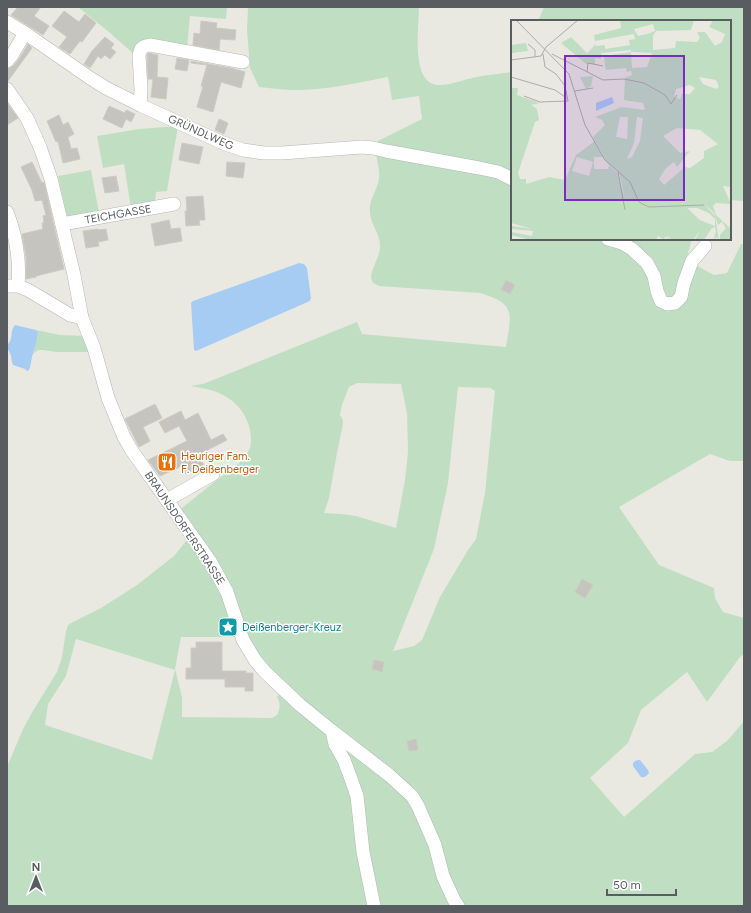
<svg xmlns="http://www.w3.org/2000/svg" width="751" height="913" font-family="Figtree,sans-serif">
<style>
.green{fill:#c0dfc2;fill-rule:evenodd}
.water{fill:#a7ccf4}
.building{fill:#c6c4be;stroke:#cecbc0}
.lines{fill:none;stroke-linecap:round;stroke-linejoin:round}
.minor-casing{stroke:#b3b6ba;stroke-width:14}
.minor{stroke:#fff;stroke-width:13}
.labels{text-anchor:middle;stroke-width:3;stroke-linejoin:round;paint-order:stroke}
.street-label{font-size:11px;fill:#595c60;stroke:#fff}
.food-label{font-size:11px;fill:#c56008;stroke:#fff;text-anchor:start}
.culture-label{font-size:11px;fill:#0d838f;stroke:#fff;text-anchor:start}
.inset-road{fill:none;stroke:#acada9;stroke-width:1}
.view{fill:#7b2cbf;fill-opacity:0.15;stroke:#7b2cbf;stroke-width:2}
.inset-edge{fill:none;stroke:#595c60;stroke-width:2}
</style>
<rect width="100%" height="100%" fill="#eae9e1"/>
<g class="green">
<path d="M78,7H227L226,19L190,16L187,49L149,42L135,55L110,33Z"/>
<path d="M248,7H419C419,25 412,73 431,83C441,89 461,80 472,78C485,75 499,74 512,72V239H692L686,260L714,275L727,273L741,244H744V461H730L710,454L619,507L659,565L714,588L715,598L723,612L744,618V654L740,657L707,702L687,672L641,710L628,743L590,778L624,817L695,754L712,752L728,740L744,721V906H7V767L23,729L34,709L57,672L62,657L66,631L68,625L73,622L101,608L137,585L174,556L186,541L189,537L207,563L225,593L239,637H181L175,669L182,697V717L272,718L277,715C280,709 281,703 277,697L281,691L328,732L332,745L341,762L348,777L354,796L359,853L371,903H377L366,852L360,796L353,774L338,743V741H340L387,778L401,790L409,798L415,808L421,822L427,819L421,805L414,794L391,772L334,728L267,670L257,658L245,634L230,590L213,559L178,511C193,499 207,488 222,476C228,471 236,467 241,461C244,458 248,452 250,448C253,436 249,423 243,413C231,394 211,389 190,386L203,384L357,322L362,334L506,347C511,314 517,304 480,293L379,286L373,283C373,283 371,278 371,278C371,269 379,258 380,248C381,234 371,226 370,213C368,200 378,190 379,178C380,169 377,162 376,153C376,150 378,145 378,141L422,119L419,96L392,100L388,77C357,83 327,90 296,90C284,90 271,88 259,87L250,68L247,30ZM357,383L401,384L407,413L408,452L405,480L396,528L356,516L341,514L324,513L329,498L337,453L343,424V420L340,415L342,405L349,387ZM458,387L490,388L495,391L485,493L476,539L468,550L440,597L422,640L414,646L393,651L434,549L448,483ZM76,639L175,670L152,760L45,725L48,704L66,676Z"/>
<path d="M544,7H744V201L730,200V21H538Z"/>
<path d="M178,126L167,191L156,192L155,202L131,208L124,164L103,168L97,136L139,129Z"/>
<path d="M91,170L99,213L70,218L67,216L58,176Z"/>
<path d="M36,330L60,335L86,336L92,352H56L43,350H38L33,354L38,334Z"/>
</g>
<g class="water">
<path d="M299,263L304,264L307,268L311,298L310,301L196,351L194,350L191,303L193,301Z"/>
<path d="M15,325L36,330L38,333C37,342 34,349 32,357C31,361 31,366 29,370L27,371L25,369L13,365C11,361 12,357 10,353C8,349 7,349 7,345C14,340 9,331 15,325Z"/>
<path d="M638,760H640L648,770L649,773C646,776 645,778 641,777L633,766V763L635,761Z"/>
</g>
<g class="building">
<path d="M18,7H41L34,16L49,26L43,35L11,15Z"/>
<path d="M64,11L79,22L85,14L96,23L82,42L80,41L70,54L59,47L67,37L52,26Z"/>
<path d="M201,21L217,23L216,28L236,30L235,40L220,39L219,50L193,45L194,33L200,34Z"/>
<path d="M105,37L114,44L111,48L116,52L110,59L105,55L101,59L98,56L90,68L84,64L92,51Z"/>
<path d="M28,44L32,48L8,81H7V69L10,68L13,66L19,59Z"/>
<path d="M148,53L158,55L157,77L168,78L166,99L151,97L153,79H148L147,56Z"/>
<path d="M177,58L189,60L187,71L175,69Z"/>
<path d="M191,61L231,68L245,72L241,88L221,82L213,112L197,107L203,86H201L207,65L191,63Z"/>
<path d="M7,103L18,118L7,125Z"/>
<path d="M109,106L125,113L126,110L135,114L131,122L126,119L122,128L103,119Z"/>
<path d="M59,115L63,125L68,122L74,134L68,137L71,149L77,148L80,159L63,163L58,141L56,142L47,121Z"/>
<path d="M219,119L228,123L224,134L215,130Z"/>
<path d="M182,143L203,147L199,164L179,160Z"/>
<path d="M32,162L42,183L44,182L64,269L36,276V277L26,279V257L22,234L43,229L42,223H44L43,216L46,215L42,200L35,201L32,190L21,167Z"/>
<path d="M227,162L245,163L243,178L226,176Z"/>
<path d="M116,176L119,191L105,193L102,178Z"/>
<path d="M203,196L205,220H199L200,225L186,226L185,211H187L186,197Z"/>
<path d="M169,220L171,229L180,228L182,241L155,246L151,224Z"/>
<path d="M98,229L99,230L106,229L108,240L98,242L99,246L86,248L83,231Z"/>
<path d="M506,280L515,285L510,294L501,290Z"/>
<path d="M155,404L162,418L143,427L150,441L139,447L125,419Z"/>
<path d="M181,411L185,420L198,413L211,440L223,434L227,440L198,455L204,465L186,474L182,466L160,476L148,460L187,441L179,426L165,433L159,422Z"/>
<path d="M582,579L593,585L585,598L575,592Z"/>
<path d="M196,642H222V671H246V673H253V691H245V687H225V679H186V668H191V648H196Z"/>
<path d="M374,660L384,662L382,672L372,669Z"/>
<path d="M416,739L418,750L409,751L407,741Z"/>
</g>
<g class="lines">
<defs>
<g id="minor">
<path d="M7,22L25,33L90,78L106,88L140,105L223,143L243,150L264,153H282L362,147L373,148L386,151L479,168L498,172L512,179"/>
<path d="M7,61L12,55L25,33"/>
<path d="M7,89L27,118L40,147L51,179L74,275L82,318L94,348L108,398L124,437L132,451L210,561L227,592L243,640L255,660L265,672L300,705L332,731L389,775L412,796L418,806L435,845L443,876L454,900L458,906"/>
<path d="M140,105L141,89L139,55L141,49L145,46L150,45L243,62"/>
<path d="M7,212C16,235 20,261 18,286"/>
<path d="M62,224L174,204"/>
<path d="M608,239L622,243L632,249L647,263L654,276L657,291L661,301L667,304L675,303L681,297L684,283L692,261L705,246"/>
<path d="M7,286H18L28,290L70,315L82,318"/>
<path d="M167,500L213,474"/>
<path d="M332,731L335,744L344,760L350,776L357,796L363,852L374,906"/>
</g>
</defs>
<use href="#minor" class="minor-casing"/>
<use href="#minor" class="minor"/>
</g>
<defs>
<symbol id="restaurant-square" viewBox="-11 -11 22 22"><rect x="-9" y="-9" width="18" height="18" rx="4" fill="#e8710a" stroke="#fff"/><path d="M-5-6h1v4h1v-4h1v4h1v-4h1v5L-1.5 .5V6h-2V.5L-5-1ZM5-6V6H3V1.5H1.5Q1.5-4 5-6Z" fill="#fff"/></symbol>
<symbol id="sight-square" viewBox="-11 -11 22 22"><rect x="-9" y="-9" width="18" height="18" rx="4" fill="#0f9aa8" stroke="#fff"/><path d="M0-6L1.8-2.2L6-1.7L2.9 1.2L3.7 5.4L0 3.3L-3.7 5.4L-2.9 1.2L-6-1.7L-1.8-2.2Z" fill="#fff"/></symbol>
</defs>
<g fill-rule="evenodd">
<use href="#restaurant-square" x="156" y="451" width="22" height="22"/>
<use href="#sight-square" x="217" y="616" width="22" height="22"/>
</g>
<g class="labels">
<g class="street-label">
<text transform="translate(201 132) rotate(24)" y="4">GRÜNDLWEG</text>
<text transform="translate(118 214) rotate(-10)" y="4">TEICHGASSE</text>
<text transform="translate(185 528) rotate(56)" y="4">BRAUNSDORFERSTRASSE</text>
</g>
<g class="food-label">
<text x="181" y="460">Heuriger Fam.<tspan x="181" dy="13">F. Deißenberger</tspan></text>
</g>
<g class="culture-label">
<text x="242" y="631">Deißenberger-Kreuz</text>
</g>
</g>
<g transform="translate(511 20)">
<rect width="220" height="220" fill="#eae9e1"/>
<path d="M109,0H183L180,10L145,11L142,16V30L164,28L165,21L186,22L189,18L186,12H194L204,26L211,22L214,14L198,7L202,0H220V167L212,166L220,184L205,183L202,186L205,195L220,209V220H209V215L215,208L211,202L207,205L203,193L198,188L194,185L204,196L208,220L206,217L203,220L204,214L200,220L205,212L204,207L201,208L193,220H184L189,211L182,220H160L162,218L158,220L160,217L155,220L158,216L153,218L154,220L147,216L145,220H20L0,215V212L21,216L22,211L1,209V206L21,209L0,203V68H7L6,75L29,83L20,85L26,89L28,100L24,102L7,153L9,159H15V164L38,157L54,160L65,135L84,121L92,137H83V149H97L98,145L106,152L114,178L108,153L96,142L82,117L94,105L91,100L84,97L111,87L134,90L132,83L113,80L114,58L121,55L120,51L116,52L115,48L95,50L94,47L93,36L120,32V30L90,33V39L84,38V44H75L50,23L60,17L76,33L85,24V26L94,25V29L119,25L118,20L124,19L123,14L84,21L83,15L110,8ZM142,4L144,11L136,14L127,16L123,9ZM120,32L141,33L136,47L121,48ZM188,57L205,60L208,67L205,69L192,64ZM179,65L184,68L179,74H171L169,79L163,77L165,69ZM109,97H117L116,119L105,117ZM126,97L132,98L129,121L121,137L116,139L123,123ZM166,108L189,110L207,124L193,131V138L179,148L174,147L153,165L148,159L155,148L163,142L166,147L179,131L169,133L152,116ZM66,137L82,142L78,156L61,151ZM176,188H186L198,193L204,199V206L189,200ZM15,23L17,31L1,33L0,25ZM82,56L80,66L75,69L69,57Z" fill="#c0dfc2" fill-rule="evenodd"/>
<path d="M101,77L103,83L85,91V83Z" fill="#a7ccf4"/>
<path class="inset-road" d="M5,0L58,54L74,105L94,140L119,162L128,182L138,187L193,185M17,24L24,30V37M32,34L34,47L45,54L54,66L57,81M41,34L92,60L113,59L133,63L154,75L160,84L166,75M0,40L30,36L35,27L67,0M76,52L77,43L92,46M0,57L44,70L57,79M64,71L82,68M13,76L29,82L57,81M107,152L114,190"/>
<path class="view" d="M54,36H173V180H54Z"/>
<rect width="220" height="220" class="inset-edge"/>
</g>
<rect width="751" height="913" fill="none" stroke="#595c60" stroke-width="16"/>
<g transform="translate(36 877)" stroke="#ffffff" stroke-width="3" paint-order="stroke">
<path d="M0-3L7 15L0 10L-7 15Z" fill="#595c60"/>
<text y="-6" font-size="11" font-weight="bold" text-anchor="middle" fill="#595c60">N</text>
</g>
<path d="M607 889v6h69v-6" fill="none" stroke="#595c60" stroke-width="2"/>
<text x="613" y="889" font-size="12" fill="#595c60" stroke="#ffffff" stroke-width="3" paint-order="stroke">50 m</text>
</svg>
